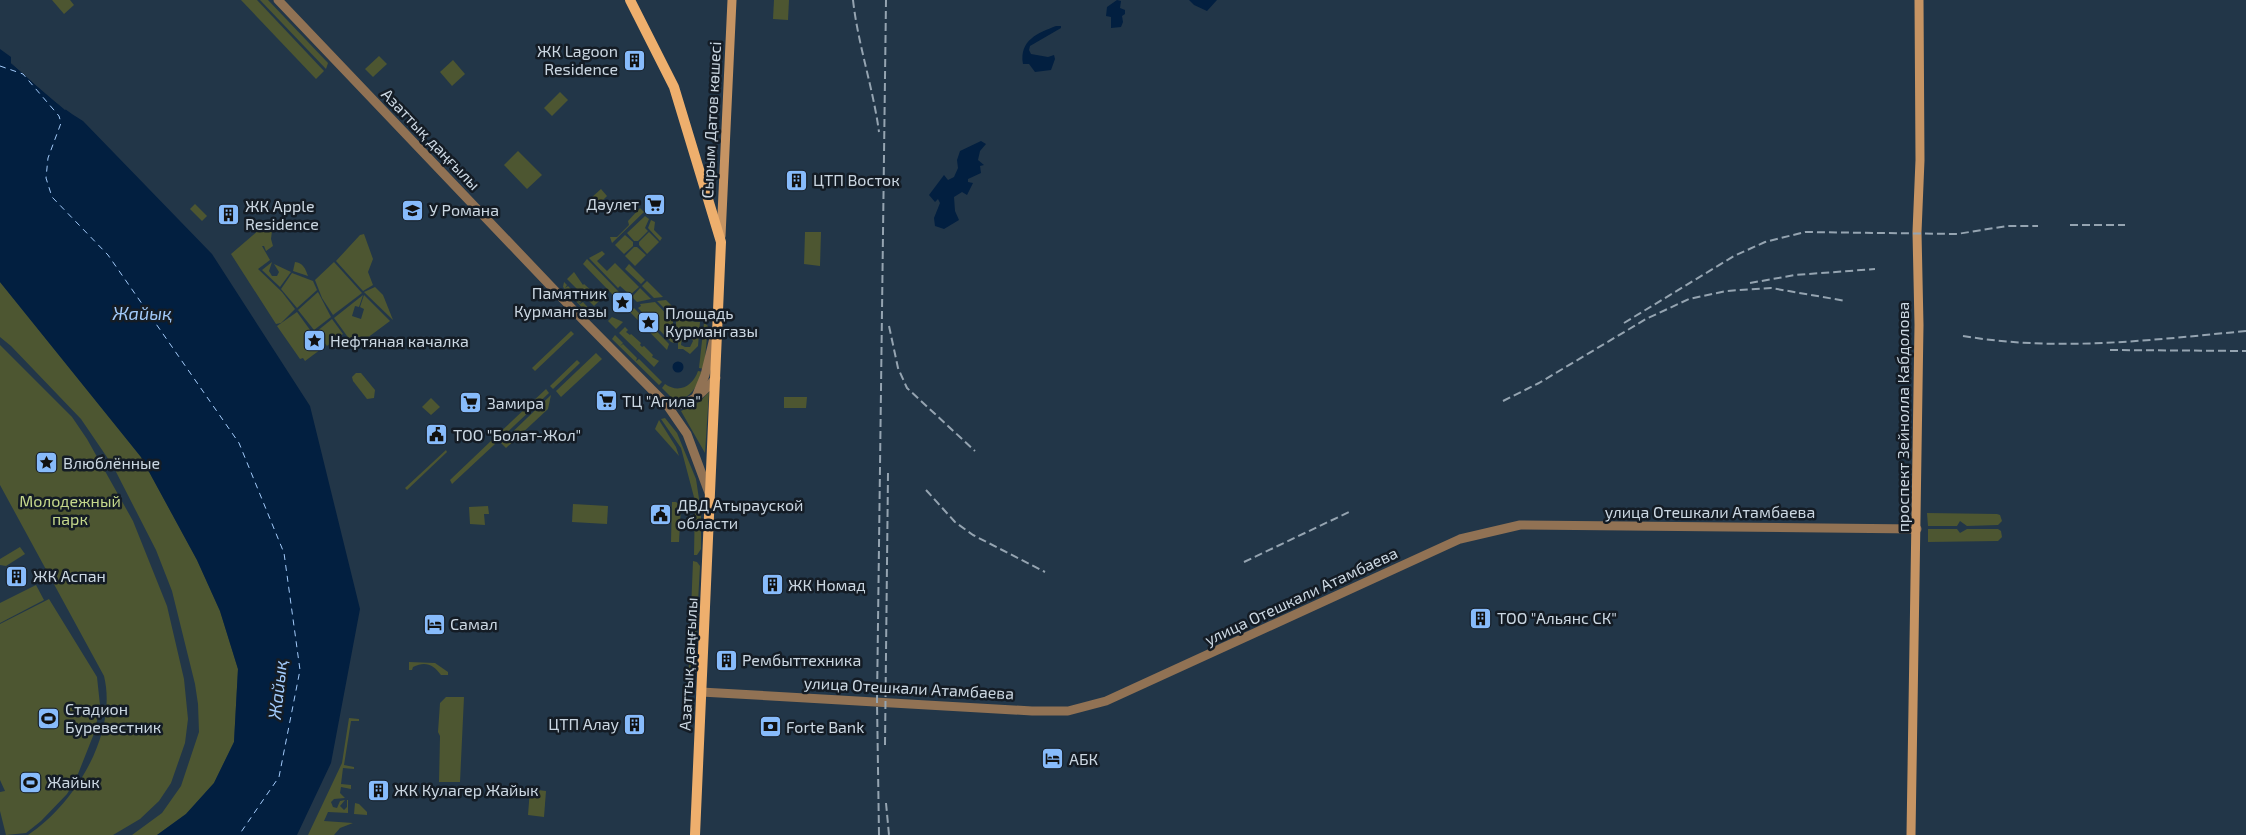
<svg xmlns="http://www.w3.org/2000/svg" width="2246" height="835" font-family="'Exo 2',sans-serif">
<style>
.green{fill:#4d5631}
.water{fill:#021f40}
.pier{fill:#223648}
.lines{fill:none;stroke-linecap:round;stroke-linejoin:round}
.ferry{stroke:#a2cafa;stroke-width:1;stroke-dasharray:6 5;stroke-linecap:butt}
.tertiary{stroke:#917254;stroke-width:9}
.secondary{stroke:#c69463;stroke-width:9}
.primary{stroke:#eeaf6d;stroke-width:10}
.rail{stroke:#95a4b1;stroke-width:2;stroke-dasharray:8 4;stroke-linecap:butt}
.labels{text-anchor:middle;stroke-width:5;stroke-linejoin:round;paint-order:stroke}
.poi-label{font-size:16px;fill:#cbd7e2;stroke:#141c25;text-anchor:start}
.street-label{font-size:16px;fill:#cbd7e2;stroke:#141c25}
.park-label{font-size:16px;fill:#c5d88c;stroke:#141c25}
.water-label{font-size:18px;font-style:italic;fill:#a2cafa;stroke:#141c25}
</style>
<rect width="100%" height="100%" fill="#223648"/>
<g class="green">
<path d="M52,0H70L74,5L64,14Z"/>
<path d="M241,0H257L324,71L316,79Z"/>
<path d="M260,0H268L328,63L326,69Z"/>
<path d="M774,0H789L788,20L773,19Z"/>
<path d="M379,56L387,64L373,77L365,69Z"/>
<path d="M453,60L465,74L452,86L440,72Z"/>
<path d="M560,92L568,100L552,116L544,108Z"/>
<path d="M518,151L542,175L527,189L504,165Z"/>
<path d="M601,189L607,196L598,205L591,198Z"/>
<path d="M195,204L207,216L202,221L190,209Z"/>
<path d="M640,208L644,212L612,243L610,237H617L629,225L628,221Z"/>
<path d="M645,216L649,219L645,228L648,231L638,241H634L627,233Z"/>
<path d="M651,220L655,222L654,230L662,238L660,241L648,228Z"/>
<path d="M266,224L272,231L271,239L273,246L266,251L264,246H262L270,260L258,269L282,292L295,309L281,323L276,324L231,254Z"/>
<path d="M649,232L659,242L647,254L639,245V242Z"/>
<path d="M805,232H821L820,266L804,264Z"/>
<path d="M364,234L373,259L368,272L373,285L363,291L336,261L360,235Z"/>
<path d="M625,235L633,242V246L624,254L615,245Z"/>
<path d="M634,247H637L646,255L635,266L625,256Z"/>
<path d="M602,251L605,254L597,261L607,271L615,263L639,287L630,295L620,286L618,288L589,258Z"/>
<path d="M587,259L619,292L614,296L583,264Z"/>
<path d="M272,262L269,271L272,276H277L279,272L274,264L291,272L280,287L262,270Z"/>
<path d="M295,262C303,263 305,268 308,276L293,271Z"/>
<path d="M334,262L362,293L333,315L322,298L315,280Z"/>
<path d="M629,264L645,280L641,284L625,269Z"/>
<path d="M574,272L583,285L584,284L594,293L592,295L595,298L596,297L600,300L594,306L567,279Z"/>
<path d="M292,273L313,281L317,290L297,308L281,289Z"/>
<path d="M647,281L663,297L654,298L642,286Z"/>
<path d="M0,282L141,457L197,560L220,611L238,669L234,742L214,783L186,814L157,835H132L162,813L181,786L199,732L198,704L195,684L172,591L156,550L113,466L81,419L11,346L0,337Z"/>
<path d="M564,282L567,285L565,288L568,286L582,301L580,303L576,299L580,304L583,302L590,310L587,313L563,287Z"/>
<path d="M375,287L383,295L393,320L364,292Z"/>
<path d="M640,288L651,299L637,302L632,297Z"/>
<path d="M318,292L331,317L314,330L298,310Z"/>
<path d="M363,295L359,307L355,306L352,316L361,319L364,309L360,307L364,295L390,321L355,347L334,318Z"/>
<path d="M666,300L677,311L672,316L657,301Z"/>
<path d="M655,302L673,321V330L676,332L674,343L671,342L638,308L641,306L640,304Z"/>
<path d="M634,308L669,344L667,350L630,312Z"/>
<path d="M297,312L313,334L308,339L314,346L319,342L324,347L305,361L303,358L300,359L277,326Z"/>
<path d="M678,312L688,321L700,322L698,346L690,354L683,349H678V335L682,338L681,345L685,347H690L693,341L690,336H683L676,329V320L674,317Z"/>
<path d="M612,317L623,322L616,329L608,321Z"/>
<path d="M332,319L343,334L327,346L316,332Z"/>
<path d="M704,323L708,326L704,369L699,368Z"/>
<path d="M625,327L628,330L626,332L630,335L631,334L641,343L640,345L642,347L644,346L653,355L652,357L659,361L654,367L619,333Z"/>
<path d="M571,331L574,334L535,371L532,368Z"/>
<path d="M615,335L623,343L620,346L623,344L637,358L636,361L639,359L662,382L659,385L612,339Z"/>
<path d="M0,345L72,417L87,439L133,521L167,606L184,679L188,719L185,743L171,783L159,801L140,819L113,835H28C75,804 118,733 104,676L0,485Z"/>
<path d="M596,353L602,359L561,397L556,391Z"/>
<path d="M577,360L580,363L553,389L550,386Z"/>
<path d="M698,371L703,372C697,385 690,403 672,398L662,388L665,384C679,394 693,386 698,371Z"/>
<path d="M356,373H361L375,390L374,398L367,399L353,381L352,377Z"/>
<path d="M546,389L549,393L499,440L495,437Z"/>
<path d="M709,392L705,453L681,411L699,402Z"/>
<path d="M551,395L548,409L506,448L501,443Z"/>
<path d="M784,397H807L806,408H784Z"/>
<path d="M431,398L440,407L431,415L422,407Z"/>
<path d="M665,418L677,433L696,479L701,512V549L697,555H694L695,501L681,448L661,419Z"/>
<path d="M659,420L676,447L679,456L655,429Z"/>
<path d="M492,440L495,444L452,484L450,480Z"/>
<path d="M446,450L447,452L407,490L405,488Z"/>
<path d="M672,502H676L681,506L679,542H671Z"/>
<path d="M573,504L608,506L607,524L572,522Z"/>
<path d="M488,506L489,514H484L485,525L470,524L469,507Z"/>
<path d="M1927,513L1997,514L2000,515L2002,521L1998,525L1967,526L1960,521L1957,526H1928Z"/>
<path d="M1928,529H1957L1960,533L1967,529H1998L2001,531L2002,537L1998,541L1928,542Z"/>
<path d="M20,547L25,554L6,566L0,565V559Z"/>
<path d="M693,561L697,562L700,566L696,639L691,645V662L694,666L692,686H688Z"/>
<path d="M36,585L44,600L0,623V603Z"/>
<path d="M49,599L97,677L100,705L95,731L76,779L67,794L41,821L26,833L6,835L0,811V792L5,791L0,780V624Z"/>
<path d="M409,662L435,663L448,672V675H441C433,664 425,661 413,667L412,670H409Z"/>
<path d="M446,697H464L460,782H439L440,736L438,732L440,703Z"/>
<path d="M349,718L359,719V721H351L344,765L354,767V769L343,768L341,784L351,785V789L341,787L340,793L345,798L334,799L331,802L333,807L337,808L340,801L345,800L340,806L344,810L347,807V800H348V813L328,812L324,821L353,823L340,828L334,835H308L342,763Z"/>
<path d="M530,789L546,791L544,817L528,815Z"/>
<path d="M355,803L359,804L367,812V815L354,814Z"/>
</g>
<g class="water">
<path d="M1117,0L1121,1L1120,8L1125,10V14L1122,16L1123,22L1121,27L1111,28V17L1106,16L1107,7Z"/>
<path d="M1189,0H1217L1207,11L1194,5Z"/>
<path d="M1056,26H1061V28L1030,46L1029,50L1031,54L1048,57L1054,55L1055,59L1051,70L1035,72L1029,64H1023C1019,40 1038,33 1056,26Z"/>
<path d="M0,49L11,57V63C34,83 56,105 83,121L212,254L310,406L360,609L331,763L297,835H157L186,814L214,783L234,742L238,669L220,611L197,560L141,457L0,282Z"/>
<path d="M981,141L986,144L980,151L978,160L984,165L980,166L981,173L968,179V182L973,183L967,195L962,192L954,197L955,211L959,220L944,229L935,226L934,218L940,203L938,199L935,202L929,195L944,175L948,180L954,177L958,168L957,160L960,151Z"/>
<circle cx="678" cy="367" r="5.5"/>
</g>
<path class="pier" d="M13,61L67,108L65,110L11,63Z"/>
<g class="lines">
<path class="ferry" d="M0,66L23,74L59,116L61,123L48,158L46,178L52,197L108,255L239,443L284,553L300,670L279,777L239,835"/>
<g class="tertiary">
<path d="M278,0L583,320L667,405L687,434L709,493"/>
<path d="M696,397L705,375L714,338"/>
<path d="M667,405C690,407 701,394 716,378"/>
<path d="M701,692L1032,711H1068L1106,701L1460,539L1520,525L1917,529"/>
</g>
<g class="secondary">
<path d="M721,236L732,0"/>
<path d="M1911,835L1919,325L1917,232L1920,160L1919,0"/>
</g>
<path class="primary" d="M630,0L674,87L721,242L695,835"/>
<g class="rail">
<path d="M853,0C858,45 873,87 879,132"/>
<path d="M2070,225H2125"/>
<path d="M1750,283L1795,275L1875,269"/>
<path d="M1624,323L1734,256L1765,242L1805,232L1957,234L2007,226H2038"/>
<path d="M889,326L898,368L907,388L975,451"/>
<path d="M1963,336C2058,352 2151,340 2246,331"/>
<path d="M2110,350L2246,351"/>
<path d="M1503,401L1539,383L1646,319L1689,299L1726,291L1771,288L1846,301"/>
<path d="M926,490L955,522L973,535L1045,572"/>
<path d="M1244,562L1349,512"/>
<path d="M885,745L888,473"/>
<path d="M886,803L889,835"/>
<path d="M879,835L877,701L886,0"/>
</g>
</g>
<defs>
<symbol id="building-square" viewBox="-11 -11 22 22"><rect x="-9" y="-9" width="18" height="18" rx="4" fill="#87bbfb" stroke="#141c25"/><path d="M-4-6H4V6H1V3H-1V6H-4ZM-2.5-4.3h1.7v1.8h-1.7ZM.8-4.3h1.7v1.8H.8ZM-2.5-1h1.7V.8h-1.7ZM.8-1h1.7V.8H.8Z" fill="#111"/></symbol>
<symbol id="supermarket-square" viewBox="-11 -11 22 22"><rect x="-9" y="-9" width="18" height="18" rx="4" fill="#87bbfb" stroke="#141c25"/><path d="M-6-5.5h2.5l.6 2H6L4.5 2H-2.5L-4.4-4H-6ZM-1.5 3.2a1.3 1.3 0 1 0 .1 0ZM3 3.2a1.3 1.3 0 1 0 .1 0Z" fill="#111"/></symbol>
<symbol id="school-square" viewBox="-11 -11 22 22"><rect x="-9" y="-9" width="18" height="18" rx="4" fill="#87bbfb" stroke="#141c25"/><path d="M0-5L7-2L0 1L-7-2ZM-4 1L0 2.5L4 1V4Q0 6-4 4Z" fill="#111"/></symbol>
<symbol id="sight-square" viewBox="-11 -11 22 22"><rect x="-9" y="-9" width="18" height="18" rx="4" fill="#87bbfb" stroke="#141c25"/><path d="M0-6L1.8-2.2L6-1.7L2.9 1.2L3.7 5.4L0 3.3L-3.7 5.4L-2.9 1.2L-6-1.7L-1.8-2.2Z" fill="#111"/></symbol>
<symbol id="civic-square" viewBox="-11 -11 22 22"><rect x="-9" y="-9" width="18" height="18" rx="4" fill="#87bbfb" stroke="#141c25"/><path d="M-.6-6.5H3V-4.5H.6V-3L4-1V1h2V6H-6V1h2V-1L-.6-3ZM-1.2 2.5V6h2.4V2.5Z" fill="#111"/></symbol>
<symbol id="hotel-square" viewBox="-11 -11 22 22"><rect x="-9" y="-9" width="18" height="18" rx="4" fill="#87bbfb" stroke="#141c25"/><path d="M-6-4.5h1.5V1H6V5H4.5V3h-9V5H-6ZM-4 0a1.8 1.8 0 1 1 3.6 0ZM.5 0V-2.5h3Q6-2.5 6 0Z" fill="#111"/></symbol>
<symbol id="stadium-square" viewBox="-11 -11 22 22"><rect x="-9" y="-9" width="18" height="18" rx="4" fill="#87bbfb" stroke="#141c25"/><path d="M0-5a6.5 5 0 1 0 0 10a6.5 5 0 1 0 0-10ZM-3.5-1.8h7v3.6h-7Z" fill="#111"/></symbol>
<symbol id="bank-square" viewBox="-11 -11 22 22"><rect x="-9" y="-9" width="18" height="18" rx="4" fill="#87bbfb" stroke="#141c25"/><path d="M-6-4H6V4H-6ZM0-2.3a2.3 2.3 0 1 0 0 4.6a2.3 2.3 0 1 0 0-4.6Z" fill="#111"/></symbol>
</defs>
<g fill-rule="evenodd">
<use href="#building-square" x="622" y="48" width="25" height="25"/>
<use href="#building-square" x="784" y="168" width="25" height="25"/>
<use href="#supermarket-square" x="642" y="192" width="25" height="25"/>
<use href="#school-square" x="400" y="198" width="25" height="25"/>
<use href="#building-square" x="216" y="202" width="25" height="25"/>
<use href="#sight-square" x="610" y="290" width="25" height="25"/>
<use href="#sight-square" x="636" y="310" width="25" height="25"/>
<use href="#sight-square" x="302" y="328" width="25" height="25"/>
<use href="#supermarket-square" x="594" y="388" width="25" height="25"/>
<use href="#supermarket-square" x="458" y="390" width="25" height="25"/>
<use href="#civic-square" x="424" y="422" width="25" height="25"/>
<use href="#sight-square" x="34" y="450" width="25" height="25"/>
<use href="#civic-square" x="648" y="502" width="25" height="25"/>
<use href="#building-square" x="4" y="564" width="25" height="25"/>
<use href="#building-square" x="760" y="572" width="25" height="25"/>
<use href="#building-square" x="1468" y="606" width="25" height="25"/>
<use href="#hotel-square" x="422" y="612" width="25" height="25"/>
<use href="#building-square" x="714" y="648" width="25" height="25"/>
<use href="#stadium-square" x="36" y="706" width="25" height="25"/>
<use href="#building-square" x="622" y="712" width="25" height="25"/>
<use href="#bank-square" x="758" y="714" width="25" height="25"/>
<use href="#hotel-square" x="1040" y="746" width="25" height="25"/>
<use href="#stadium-square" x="18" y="770" width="25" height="25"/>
<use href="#building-square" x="366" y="778" width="25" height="25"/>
</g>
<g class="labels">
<g class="poi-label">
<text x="618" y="57" text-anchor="end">ЖК Lagoon<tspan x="618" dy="18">Residence</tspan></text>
<text x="813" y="186">ЦТП Восток</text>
<text x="639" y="210" text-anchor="end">Дәулет</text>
<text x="245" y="212">ЖК Apple<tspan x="245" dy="18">Residence</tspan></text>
<text x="429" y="216">У Романа</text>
<text x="607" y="299" text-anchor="end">Памятник<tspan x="607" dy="18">Курмангазы</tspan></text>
<text x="665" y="319">Площадь<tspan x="665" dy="18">Курмангазы</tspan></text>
<text x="330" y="347">Нефтяная качалка</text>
<text x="622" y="407">ТЦ "Агила"</text>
<text x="487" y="409">Замира</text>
<text x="453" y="441">ТОО "Болат-Жол"</text>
<text x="63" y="469">Влюблённые</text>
<text x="677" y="511">ДВД Атырауской<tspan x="677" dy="18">области</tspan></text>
<text x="33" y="582">ЖК Аспан</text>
<text x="788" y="591">ЖК Номад</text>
<text x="1497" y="624">ТОО "Альянс СК"</text>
<text x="450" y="630">Самал</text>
<text x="742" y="666">Рембыттехника</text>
<text x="65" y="715">Стадион<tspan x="65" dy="18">Буревестник</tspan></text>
<text x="619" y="730" text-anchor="end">ЦТП Алау</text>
<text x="786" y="733">Forte Bank</text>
<text x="1069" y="765">АБК</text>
<text x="47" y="788">Жайык</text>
<text x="394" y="796">ЖК Кулагер Жайык</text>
</g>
<g class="street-label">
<text transform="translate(711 120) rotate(-87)" y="6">Сырым Датов көшесі</text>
<text transform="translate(431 139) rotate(46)" y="6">Азаттық даңғылы</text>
<text transform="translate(1903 417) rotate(-90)" y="6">проспект Зейнолла Кабдолова</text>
<text x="1710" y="518">улица Отешкали Атамбаева</text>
<text transform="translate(1301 596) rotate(-25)" y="6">улица Отешкали Атамбаева</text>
<text transform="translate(688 664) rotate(-87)" y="6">Азаттық даңғылы</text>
<text transform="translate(909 688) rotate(3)" y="6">улица Отешкали Атамбаева</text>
</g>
<g class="park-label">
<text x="70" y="507">Молодежный<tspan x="70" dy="18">парк</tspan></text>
</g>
<g class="water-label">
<text x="142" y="320">Жайық</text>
<text transform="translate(278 690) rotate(-84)" y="6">Жайық</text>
</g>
</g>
</svg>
